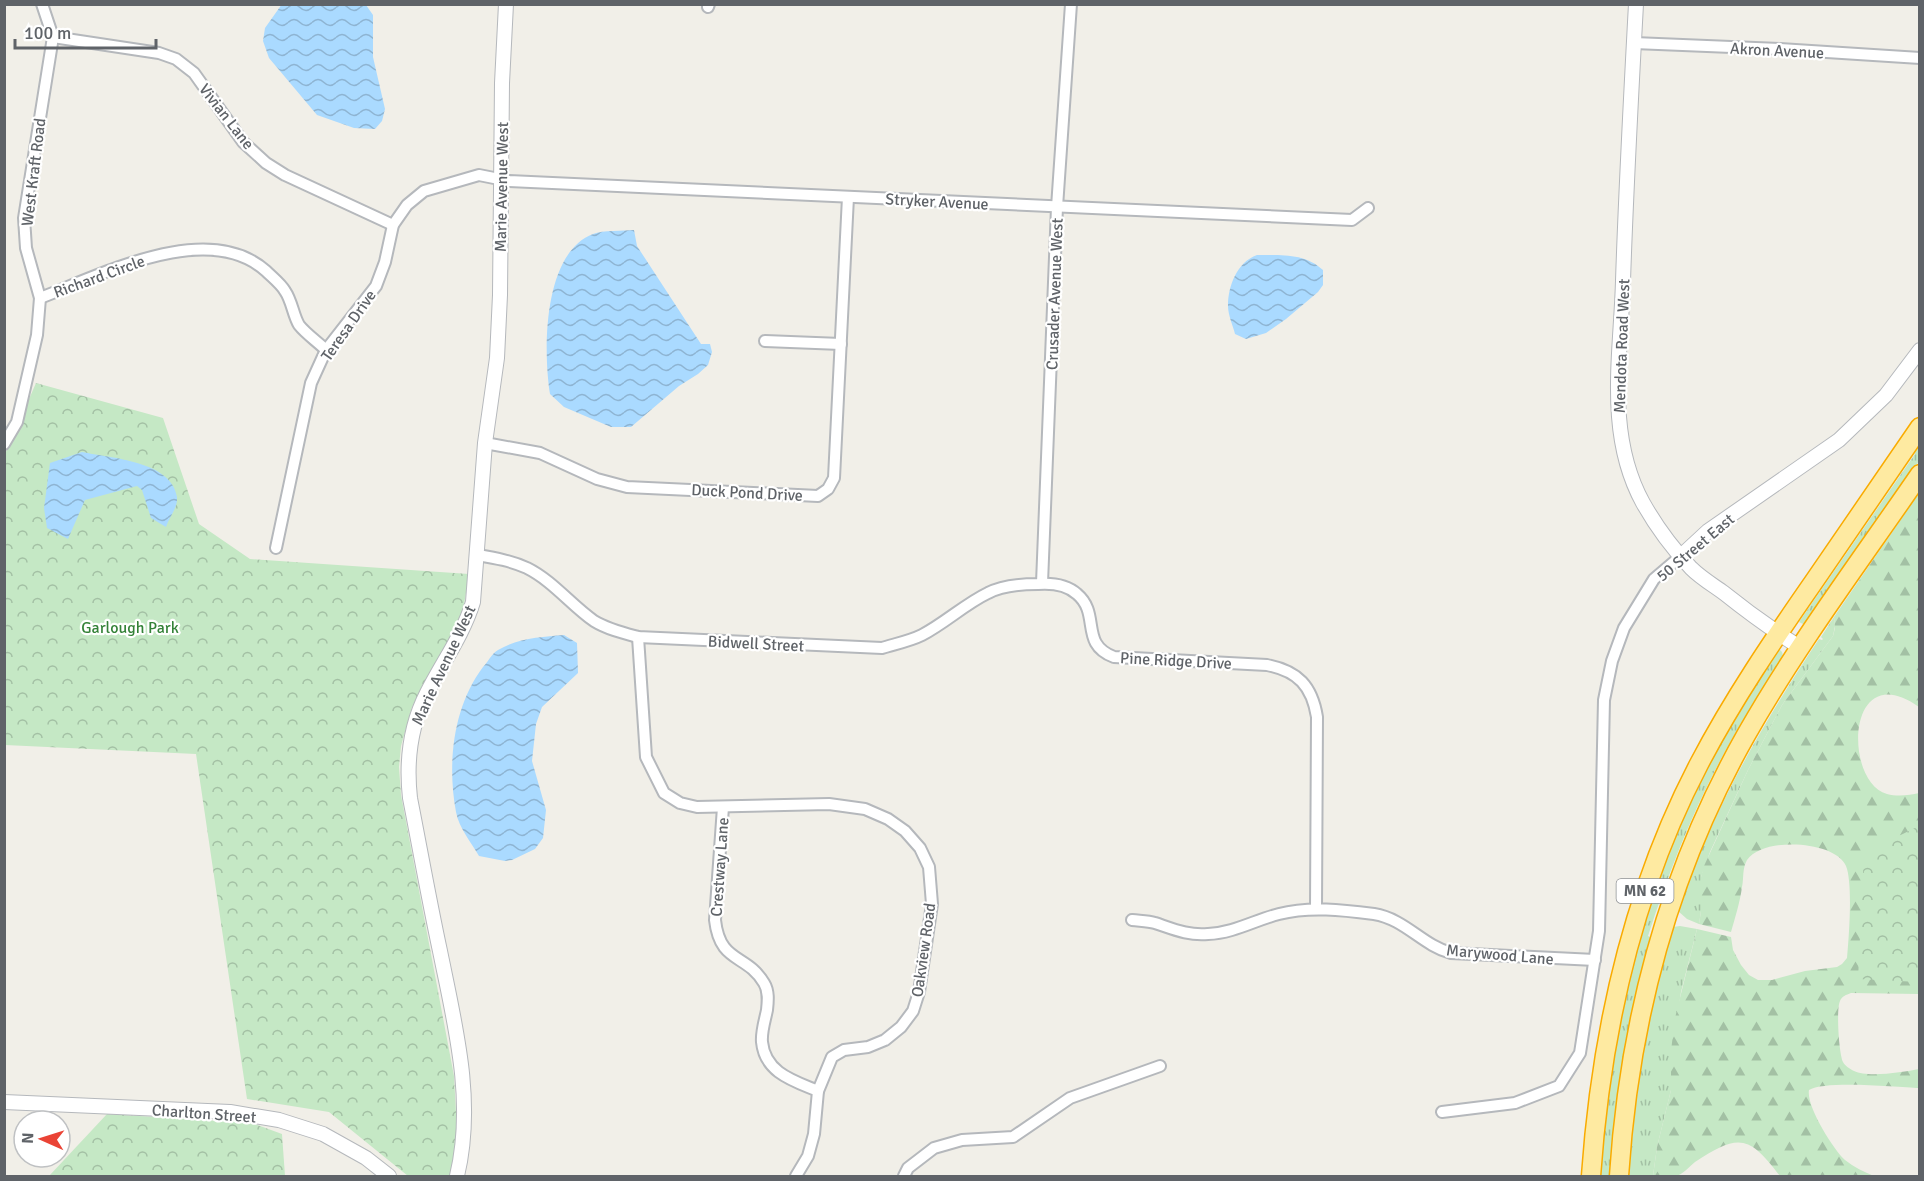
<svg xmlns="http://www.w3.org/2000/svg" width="1924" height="1181" font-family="Signika,sans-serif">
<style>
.grass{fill:url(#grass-tufts)}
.forest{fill:url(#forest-firs)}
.park{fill:url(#park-crowns)}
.water{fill:url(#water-waves)}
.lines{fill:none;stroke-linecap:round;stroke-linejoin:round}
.minor-casing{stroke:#b5b8bc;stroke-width:14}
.tertiary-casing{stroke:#b5b8bc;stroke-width:16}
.trunk-casing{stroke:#f9ab00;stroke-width:21}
.minor{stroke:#fff;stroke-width:10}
.tertiary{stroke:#fff;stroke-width:14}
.trunk{stroke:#feeaa1;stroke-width:18}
.labels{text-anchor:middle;stroke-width:4.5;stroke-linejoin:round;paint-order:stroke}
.shield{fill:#fff;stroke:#8f9295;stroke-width:1.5}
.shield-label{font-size:15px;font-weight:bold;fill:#5f6368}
.street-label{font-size:16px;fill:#5f6368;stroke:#fff}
.park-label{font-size:16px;fill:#348238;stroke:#fff}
</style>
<defs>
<pattern id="grass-tufts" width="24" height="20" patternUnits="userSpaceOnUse" patternTransform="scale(1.5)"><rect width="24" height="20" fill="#c5e8c5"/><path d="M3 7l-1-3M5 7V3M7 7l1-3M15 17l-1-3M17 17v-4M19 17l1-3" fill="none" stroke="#a3c0a4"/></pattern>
<pattern id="forest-firs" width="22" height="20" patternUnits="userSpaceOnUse" patternTransform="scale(1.5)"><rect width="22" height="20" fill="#c5e8c5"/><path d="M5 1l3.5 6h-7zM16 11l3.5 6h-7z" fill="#a3c0a4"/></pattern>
<pattern id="park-crowns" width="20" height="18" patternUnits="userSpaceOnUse" patternTransform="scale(1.5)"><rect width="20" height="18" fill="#c5e8c5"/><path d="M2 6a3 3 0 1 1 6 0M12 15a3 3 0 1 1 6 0" fill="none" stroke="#a3c0a4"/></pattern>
<pattern id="water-waves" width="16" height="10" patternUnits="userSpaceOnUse" patternTransform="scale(1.5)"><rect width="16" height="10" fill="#aadaff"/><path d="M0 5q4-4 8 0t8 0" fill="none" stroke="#8eb4d2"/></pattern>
</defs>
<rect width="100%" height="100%" fill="#f1efe8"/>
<g class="grass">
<path d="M1919,440V461L1807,626L1799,622L1915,454L1912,451Z"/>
<path d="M1834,617L1835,626L1833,636L1782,705L1748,770L1710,852L1701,877V911L1699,924L1687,919L1678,911C1712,811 1761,726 1819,639L1822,640L1823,639L1821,637Z"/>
<path d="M1777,649L1780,650L1782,652L1783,656C1764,686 1745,715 1728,746C1694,807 1669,871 1648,936L1652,938L1612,1176H1598L1606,1090L1635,945L1670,844L1705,767Z"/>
<path d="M1680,926L1697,929L1681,992L1671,1058V1090L1657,1147L1653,1176H1629C1635,1091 1648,1009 1673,927Z"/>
</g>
<path class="forest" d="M1919,493V707C1846,655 1843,782 1887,794C1898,797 1910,795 1919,793V994L1851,993C1846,995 1842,996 1840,1001C1836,1009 1839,1054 1843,1062C1845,1066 1850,1069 1854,1071C1868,1078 1904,1072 1919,1069V1088C1898,1087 1824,1080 1809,1090C1806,1106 1833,1149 1845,1160C1854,1167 1864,1172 1874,1176H1780C1749,1135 1739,1133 1695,1162C1690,1166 1682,1175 1676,1176C1670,1178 1660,1176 1653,1176L1657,1147L1671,1090V1051L1675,1018L1697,929L1731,937L1733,950L1741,965L1749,975L1758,980H1772L1805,971L1837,967L1842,964L1847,958C1849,937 1853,883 1846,866C1836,841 1764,836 1747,860C1742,869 1744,878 1742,887C1740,902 1735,918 1731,932L1699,924L1701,911V877L1704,866L1748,770L1782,705L1833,636L1835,628L1834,617Z"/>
<g class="park">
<path d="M36,383L163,418L199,524L250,559L469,574L463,611L446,646L412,707L401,746L399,767L401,795L454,1076L458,1149L450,1176H408L329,1112L247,1099L196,754L5,745V454Z"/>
<path d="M1919,826V982L1858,979L1864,853Z"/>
<path d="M107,1114L252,1123L282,1134L285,1176H49Z"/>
</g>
<g class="water">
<path d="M282,4L366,5L373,15V57L385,109L382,121L375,129L354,128L317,115L269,58L263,41L265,28Z"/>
<path d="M634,230L637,246L701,344H710L712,352L708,365L698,374L679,386L631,427H611L564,407L550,394C543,350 543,253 593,234C603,230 623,231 634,230Z"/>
<path d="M1257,255C1281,255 1305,253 1323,270V285L1318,292L1286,319L1266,333L1246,339L1235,334C1233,326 1228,315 1228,306C1228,286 1237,262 1257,255Z"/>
<path d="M82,452C110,458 172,461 177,497C178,508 169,517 166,527L151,518L142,490L137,486L85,500L68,539L47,528L44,508L50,463Z"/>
<path d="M564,635L577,643L578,673L542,707L536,724L532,761L546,810L543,838L535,849L512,860L505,861L479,856C471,842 459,828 456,812C447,763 453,707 483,667C488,662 492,653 498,650C518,638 542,637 564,635Z"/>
</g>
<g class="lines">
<defs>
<g id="minor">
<path d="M708,7L709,4"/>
<path d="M53,37L159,53L176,59L194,73L243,142L266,163L285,175L393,225"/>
<path d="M1634,43L1780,49L1920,58"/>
<path d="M40,298C101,275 208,219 266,271C272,277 281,284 285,291C292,301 293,315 299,325C306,334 318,342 326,350"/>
<path d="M765,341L841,344"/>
<path d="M485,443L540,453L597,479L627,487L818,496L828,489L834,478L848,197"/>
<path d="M4,444L17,422L37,335L40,298L26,248L24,218L53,37L42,4"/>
<path d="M276,548L311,383L326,350L376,286L385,262L393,225L407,205L424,191L479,175L509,181L1352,220L1368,208"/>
<path d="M478,555C495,558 512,561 527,568C553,581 571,605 594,621C607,629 623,633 638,637L882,648C895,644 910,641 922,635C945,623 965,604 988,593C1003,585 1021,584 1038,584C1052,583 1066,584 1077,594C1101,614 1079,644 1114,657L1267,665C1298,671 1312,686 1317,717L1316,909"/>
<path d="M1042,583L1057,207L1071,4"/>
<path d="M638,637L646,757L664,793L680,803L697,807L829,804L865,809L888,819L905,831L920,848L929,867L932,904L919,992L913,1011L901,1027L885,1040L868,1047L844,1050L832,1057L818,1091L814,1134L808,1156L796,1176"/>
<path d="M723,807L715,920C720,964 746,953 764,983C769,991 768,1001 767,1010C765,1020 761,1032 762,1042C765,1073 794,1081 818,1091"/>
<path d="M1132,920C1140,921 1148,921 1155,923C1173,929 1189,936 1208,934C1234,933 1255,920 1279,914C1309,906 1343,910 1374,914C1405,919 1422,945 1451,953L1595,960"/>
<path d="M1442,1112L1515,1103L1559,1086L1580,1053L1599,931L1604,700L1612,661L1624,628L1654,579L1681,556"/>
<path d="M904,1176L908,1168L934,1148L962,1140L1013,1137L1070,1098L1160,1066"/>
</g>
<g id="tertiary">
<path d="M1636,4C1631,96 1626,189 1623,281C1621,355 1605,434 1643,503C1656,526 1673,549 1691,568C1701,578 1713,585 1724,593C1749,613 1774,631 1801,648"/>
<path d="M1681,556L1708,531L1839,440L1886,395L1920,350"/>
<path d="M4,1102L230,1112L279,1120L323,1134L366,1158L389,1176"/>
<path d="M457,1176C475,1101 455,1025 440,951C429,900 420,849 410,798C406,762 410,726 427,693C442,663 463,635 473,602L485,443L497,358L500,295L502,83L506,4"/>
</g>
<g id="trunk">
<path d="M1591,1176C1601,1033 1632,892 1699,764C1733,699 1774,639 1815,580C1850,529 1885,478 1920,427"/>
<path d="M1619,1176C1629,1021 1669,871 1746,735C1797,645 1861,560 1920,474"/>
</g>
</defs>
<use href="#minor" class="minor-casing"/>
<use href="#tertiary" class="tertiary-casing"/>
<use href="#trunk" class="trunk-casing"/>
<use href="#minor" class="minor"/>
<use href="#tertiary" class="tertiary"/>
<use href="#trunk" class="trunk"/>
</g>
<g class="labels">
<rect class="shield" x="1616.5" y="879" width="57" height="24" rx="4.5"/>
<g class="shield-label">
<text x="1645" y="896">MN 62</text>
</g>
<g class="street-label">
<text transform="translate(1777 50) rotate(3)" y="6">Akron Avenue</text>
<text transform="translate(227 116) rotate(52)" y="6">Vivian Lane</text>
<text transform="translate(33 172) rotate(-83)" y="6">West Kraft Road</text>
<text transform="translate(501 187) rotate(-89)" y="6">Marie Avenue West</text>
<text transform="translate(937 201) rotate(3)" y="6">Stryker Avenue</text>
<text transform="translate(99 276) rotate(-20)" y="6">Richard Circle</text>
<text transform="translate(1054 294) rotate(-88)" y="6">Crusader Avenue West</text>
<text transform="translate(348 325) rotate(-55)" y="6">Teresa Drive</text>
<text transform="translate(1621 346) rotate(-88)" y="6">Mendota Road West</text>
<text transform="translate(747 492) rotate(3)" y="6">Duck Pond Drive</text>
<text transform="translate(1695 547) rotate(-40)" y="6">50 Street East</text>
<text transform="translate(756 643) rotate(3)" y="6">Bidwell Street</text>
<text transform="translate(1176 660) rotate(3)" y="6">Pine Ridge Drive</text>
<text transform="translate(443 665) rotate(-65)" y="6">Marie Avenue West</text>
<text transform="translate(719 867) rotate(-86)" y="6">Crestway Lane</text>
<text transform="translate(923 950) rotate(-82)" y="6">Oakview Road</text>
<text transform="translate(1500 954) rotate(5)" y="6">Marywood Lane</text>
<text transform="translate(204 1113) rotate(4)" y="6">Charlton Street</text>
</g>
<g class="park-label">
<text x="130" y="633">Garlough Park</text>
</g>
</g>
<rect width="1924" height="1181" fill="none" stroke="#5f6368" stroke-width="12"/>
<g transform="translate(42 1139) rotate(273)"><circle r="28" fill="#ffffff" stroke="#bfc1c3" stroke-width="1.5"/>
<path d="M0-4.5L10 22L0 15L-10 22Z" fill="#ea4335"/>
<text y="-9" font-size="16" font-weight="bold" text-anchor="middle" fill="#5f6368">N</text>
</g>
<path d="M15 39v9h141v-9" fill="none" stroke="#5f6368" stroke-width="3"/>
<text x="24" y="39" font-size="18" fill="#5f6368" stroke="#ffffff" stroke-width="4.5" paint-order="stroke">100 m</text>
</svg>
